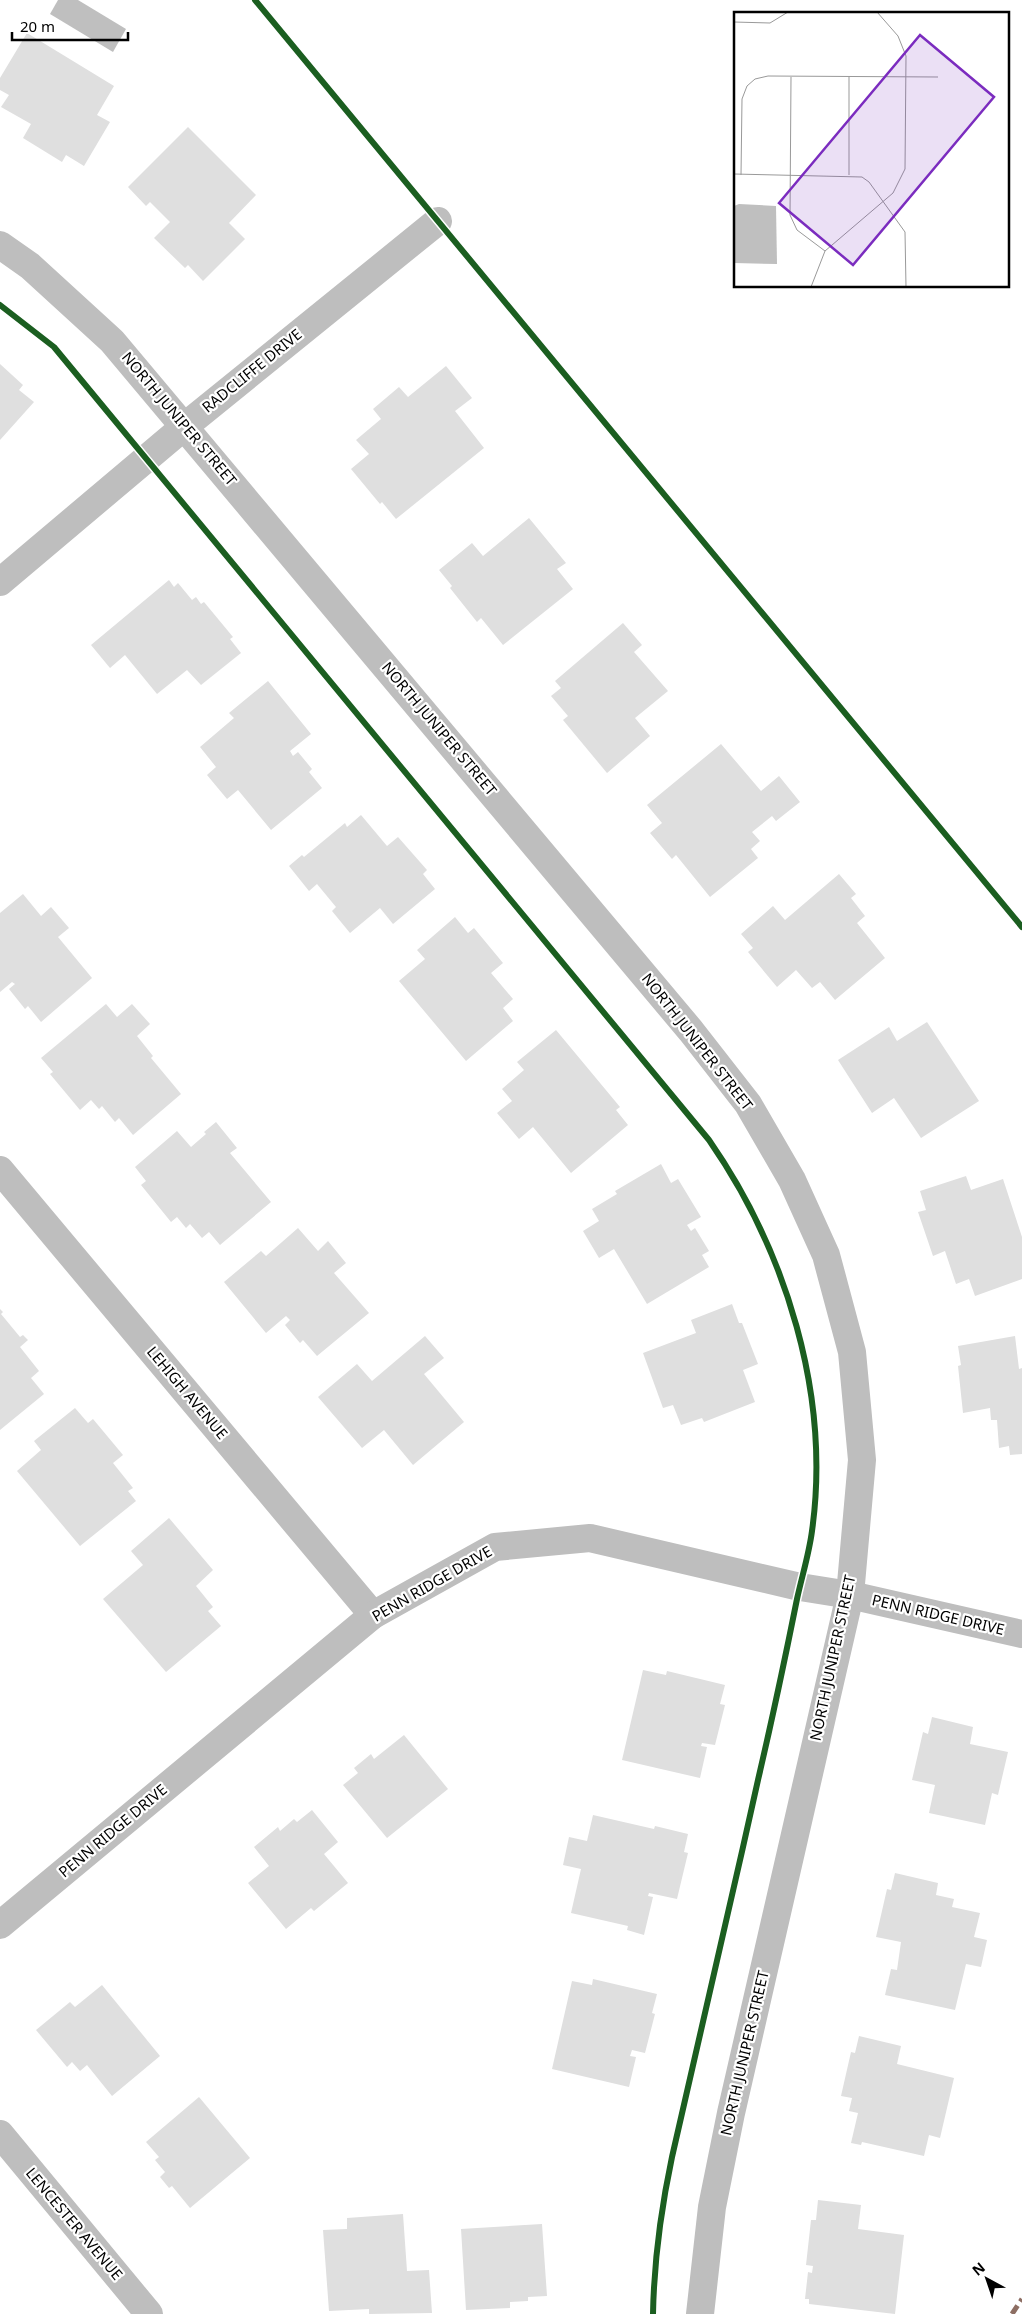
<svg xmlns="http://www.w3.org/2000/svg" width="1022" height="2314" font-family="'Noto Sans',sans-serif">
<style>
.water{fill:#bfbfbf}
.building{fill:#dfdfdf}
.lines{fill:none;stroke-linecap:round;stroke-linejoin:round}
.minor{stroke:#bebebe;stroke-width:28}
.quiet{stroke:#8d6e63;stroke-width:5;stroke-dasharray:10 5;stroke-linecap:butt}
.cycleway-casing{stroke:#fff;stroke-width:9}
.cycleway{stroke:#1b5e20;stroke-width:6}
.labels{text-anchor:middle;stroke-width:4.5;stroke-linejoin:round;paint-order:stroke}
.street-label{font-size:15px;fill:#000;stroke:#fff}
.inset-road{fill:none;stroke:#999;stroke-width:1}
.view{fill:#7b2cbf;fill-opacity:0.15;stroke:#7b2cbf;stroke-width:2.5}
.inset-edge{fill:none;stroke:#000;stroke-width:2.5}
</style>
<rect width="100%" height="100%" fill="#fff"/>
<path class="water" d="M58,0H78L126,29L113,52L50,14Z"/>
<g class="building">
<path d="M27,33L114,86L97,115L110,122L84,166L66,155L62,162L23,138L31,124L1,107L9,95L0,90V78Z"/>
<path d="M188,127L256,195L229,223L245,239L203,281L188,265L185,268L154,238L170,222L150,202L146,206L128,187Z"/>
<path d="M0,364L23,385L19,390L34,402L0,440Z"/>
<path d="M446,366L472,398L455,411L484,448L396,519L382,502L380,504L351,469L369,454L356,440L381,419L373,409L399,387L408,397Z"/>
<path d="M529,518L566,563L557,569L573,589L503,645L481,618L477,622L450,588L452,586L439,570L472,543L483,556Z"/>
<path d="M169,580L174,587L178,583L192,600L196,597L201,604L204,602L233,637L230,639L241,653L201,685L187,670L157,694L125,655L110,668L91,645Z"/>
<path d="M623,623L642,645L634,652L668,691L635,718L650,736L607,773L563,720L568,716L551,696L561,688L555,681Z"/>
<path d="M268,681L311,734L290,751L293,756L298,752L312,769L309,772L322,788L271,830L238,790L227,799L207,775L216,767L200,747L234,718L229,713Z"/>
<path d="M721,744L761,791L779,776L800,802L776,821L772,816L752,832L760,841L751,849L758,858L710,897L676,855L672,859L650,833L662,823L647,805Z"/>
<path d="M361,815L387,846L398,837L427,870L423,874L435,889L393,924L380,908L350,933L332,911L336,907L317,884L309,891L289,866L302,855L304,857L345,823L347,827Z"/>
<path d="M839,874L856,894L851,898L865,916L857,923L885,958L835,1000L820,982L812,988L796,970L777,987L748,952L753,948L741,934L773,906L785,920Z"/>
<path d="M23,894L41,916L51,907L69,928L58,937L92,978L41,1022L28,1006L25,1009L9,989L15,984L12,982L0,992V913Z"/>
<path d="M455,917L468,933L474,928L503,963L491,973L513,999L503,1008L513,1021L466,1061L399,981L425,959L417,950Z"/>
<path d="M106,1004L117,1017L132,1004L150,1024L137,1036L153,1056L151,1058L181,1094L133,1135L119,1118L115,1122L102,1106L99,1109L91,1100L80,1110L50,1074L53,1072L41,1058Z"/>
<path d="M927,1022L979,1101L921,1138L894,1098L872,1113L838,1060L889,1027L897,1041Z"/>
<path d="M556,1030L620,1107L616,1110L628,1125L571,1173L533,1127L519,1139L497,1113L512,1101L502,1089L524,1070L517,1062Z"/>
<path d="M216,1122L237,1148L230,1153L271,1202L220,1245L209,1232L202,1238L190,1224L186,1228L177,1217L171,1222L141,1185L146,1181L135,1167L177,1131L191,1147L206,1134L204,1132Z"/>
<path d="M661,1164L671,1183L678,1179L701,1217L687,1225L691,1231L695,1228L709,1251L702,1255L709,1267L647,1304L614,1249L599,1258L583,1231L599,1221L592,1209L617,1194L615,1191Z"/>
<path d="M966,1176L971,1190L1003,1179L1022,1237V1279L975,1296L969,1279L956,1284L945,1251L933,1256L918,1212L926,1210L920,1191Z"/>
<path d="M298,1228L318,1251L328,1241L346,1263L334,1273L369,1313L317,1356L303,1340L300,1343L285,1325L290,1320L286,1316L266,1333L224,1282L261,1251L266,1256Z"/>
<path d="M732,1304L739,1323H742L758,1364L743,1370L755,1402L704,1422L702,1418L681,1425L673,1405L663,1408L643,1353L696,1333L691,1320Z"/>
<path d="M0,1309L3,1312L1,1314L20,1337L23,1335L28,1340L20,1347L39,1371L31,1378L44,1394L0,1430Z"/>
<path d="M425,1336L444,1358L424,1374L464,1422L413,1465L384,1430L362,1448L318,1397L357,1364L372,1381Z"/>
<path d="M1015,1336L1019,1369L1022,1368V1454L1010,1455L1009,1446L999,1448L997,1420H991L990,1408L963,1413L958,1366L961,1365L958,1346Z"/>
<path d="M75,1408L88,1423L93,1419L123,1455L113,1463L133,1488L128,1491L136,1501L80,1546L17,1471L41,1450L34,1441Z"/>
<path d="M169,1518L213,1570L196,1586L213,1607L208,1611L221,1626L166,1672L103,1599L143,1565L131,1551Z"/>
<path d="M643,1670L666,1675L667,1671L725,1685L720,1704L725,1705L715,1745L702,1743L701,1746L707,1747L700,1778L622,1760Z"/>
<path d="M932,1717L973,1727L970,1744L1008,1752L998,1795L992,1793L985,1825L929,1813L935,1785L912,1780L923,1732L928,1734Z"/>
<path d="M404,1735L448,1789L387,1838L343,1785L358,1773L354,1768L371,1754L374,1759Z"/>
<path d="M312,1810L338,1842L324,1854L348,1883L314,1911L311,1908L286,1929L248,1883L269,1866L254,1847L278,1827L280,1831L294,1819L297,1822Z"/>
<path d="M593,1815L654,1829L655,1826L688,1834L684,1852L688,1853L677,1899L649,1893L648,1896L653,1897L644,1935L627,1930L628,1926L571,1913L581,1869L563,1865L569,1837L587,1841Z"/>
<path d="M895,1873L938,1883L936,1895L954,1899L952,1907L980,1913L974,1937L987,1940L981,1967L966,1964L955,2010L885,1995L891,1969L897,1970L901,1942L876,1937L887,1889L891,1890Z"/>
<path d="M593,1979L657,1994L652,2013L655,2014L645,2053L632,2050L630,2056L636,2057L629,2087L552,2069L572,1981L592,1985Z"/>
<path d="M102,1985L160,2056L112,2096L87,2065L80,2071L72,2062L67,2067L36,2030L70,2002L75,2007Z"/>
<path d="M859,2036L901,2046L897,2064L954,2078L940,2138L929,2135L924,2156L862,2142L861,2145L851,2143L858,2113L849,2111L852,2098L841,2096L851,2052L855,2053Z"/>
<path d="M199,2097L250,2158L190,2208L172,2186L169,2188L160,2177L165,2172L155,2160L159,2157L146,2142Z"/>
<path d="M818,2200L861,2205L858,2229L904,2235L895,2314L809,2304V2299H805L808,2272L812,2273L813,2266L806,2265L811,2220H816Z"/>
<path d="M403,2214L407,2271L429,2270L432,2313L369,2314V2309L329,2311L323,2230L347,2229V2218Z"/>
<path d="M542,2224L547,2296L528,2297V2301L510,2302V2308L466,2310L461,2229Z"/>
</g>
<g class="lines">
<g class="minor">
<path d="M0,245L30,266L112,341L691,1031L748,1104L792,1180L826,1255L852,1352L862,1460L850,1595L731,2113L712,2207L700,2314"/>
<path d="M0,582L185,426L438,221"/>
<path d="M0,1170L373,1615"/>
<path d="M0,1925L373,1615L495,1547L590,1538L800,1587L850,1595L1022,1634"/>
<path d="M0,2134L149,2314"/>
</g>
<path class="quiet" d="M1012,2314L1022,2299"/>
<defs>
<g id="cycleway">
<path d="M255,0L1022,927"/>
<path d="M0,305L54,347L709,1140C786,1251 831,1395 812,1531C809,1554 802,1576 797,1599C785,1659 772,1720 758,1780C730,1906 701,2032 672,2157C661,2209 654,2261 653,2314"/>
</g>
</defs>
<use href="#cycleway" class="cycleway-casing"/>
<use href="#cycleway" class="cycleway"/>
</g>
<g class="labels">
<g class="street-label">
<text transform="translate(252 371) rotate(-39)" y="5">RADCLIFFE DRIVE</text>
<text transform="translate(179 419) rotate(50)" y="5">NORTH JUNIPER STREET</text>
<text transform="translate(439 729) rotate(50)" y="5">NORTH JUNIPER STREET</text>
<text transform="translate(697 1042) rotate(52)" y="5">NORTH JUNIPER STREET</text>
<text transform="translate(187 1393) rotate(50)" y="5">LEHIGH AVENUE</text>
<text transform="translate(432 1584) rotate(-30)" y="5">PENN RIDGE DRIVE</text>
<text transform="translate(938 1615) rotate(13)" y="5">PENN RIDGE DRIVE</text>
<text transform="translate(833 1658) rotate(-78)" y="5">NORTH JUNIPER STREET</text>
<text transform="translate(113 1831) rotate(-40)" y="5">PENN RIDGE DRIVE</text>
<text transform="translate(745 2053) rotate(-77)" y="5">NORTH JUNIPER STREET</text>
<text transform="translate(74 2224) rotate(50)" y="5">LENCESTER AVENUE</text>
</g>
</g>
<g transform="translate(734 12)">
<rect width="275" height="275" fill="#fff"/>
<path d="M5,192L42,194L43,252L0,251V194Z" fill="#bfbfbf"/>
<path class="inset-road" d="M0,10L36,11L54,0M57,65L56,203L63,218L91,239M0,162L128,165L135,170L171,220L172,275M7,163L8,87L13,74L21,67L34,64L204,65M115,163V65M77,275L91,239L159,181L171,157L172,44L164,24L143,0"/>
<path class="view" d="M186,23L260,85L119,253L45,191Z"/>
<rect width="275" height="275" class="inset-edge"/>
</g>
<g transform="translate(987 2279) rotate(320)" stroke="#ffffff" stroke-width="4" paint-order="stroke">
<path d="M0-4L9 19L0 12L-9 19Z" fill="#000000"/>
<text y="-8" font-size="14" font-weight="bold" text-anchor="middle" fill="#000000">N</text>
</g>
<path d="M12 32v8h116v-8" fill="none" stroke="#000000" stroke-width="2.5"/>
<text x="20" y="32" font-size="15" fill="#000000" stroke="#ffffff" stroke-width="4" paint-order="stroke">20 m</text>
</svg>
